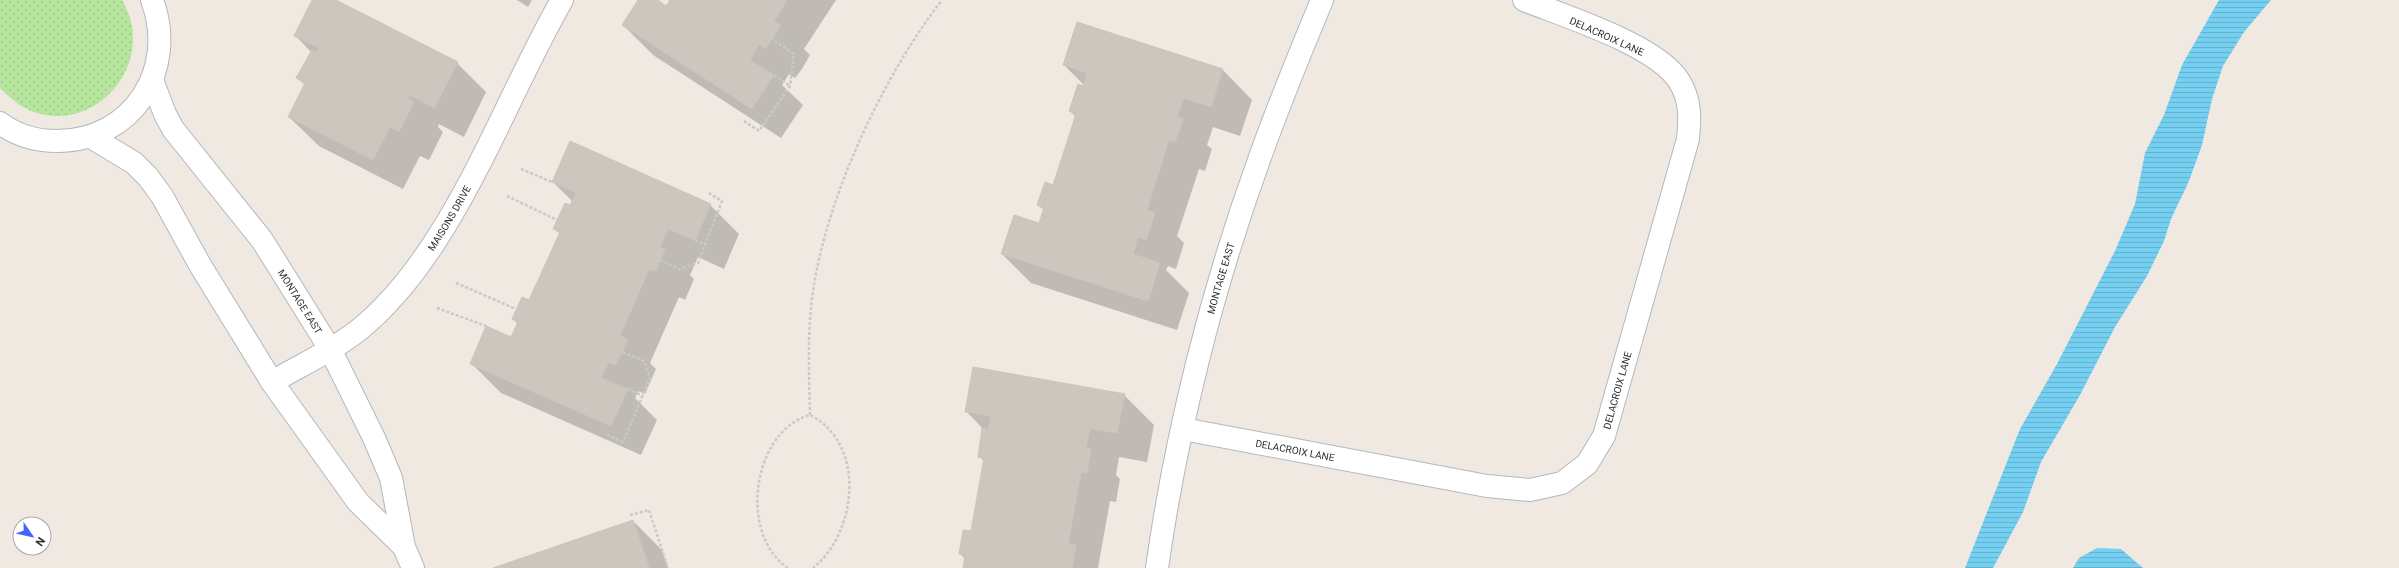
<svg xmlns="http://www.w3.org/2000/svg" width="2399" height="568" font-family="Roboto,sans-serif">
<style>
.grass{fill:url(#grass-dots)}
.water{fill:url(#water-rules)}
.shadow{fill:#0003}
.building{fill:#cbc7bf;stroke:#cbc5ba}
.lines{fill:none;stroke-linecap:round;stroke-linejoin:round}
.minor-casing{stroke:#b4b7c1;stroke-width:24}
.path{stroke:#c9c9c9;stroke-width:2.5;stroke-dasharray:3 2;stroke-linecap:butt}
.minor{stroke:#fff;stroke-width:22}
.labels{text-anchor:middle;stroke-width:3;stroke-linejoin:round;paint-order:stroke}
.street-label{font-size:10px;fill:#2e2e2e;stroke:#fff}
</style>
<defs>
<pattern id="grass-dots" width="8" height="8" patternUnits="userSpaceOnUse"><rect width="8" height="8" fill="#b6e59e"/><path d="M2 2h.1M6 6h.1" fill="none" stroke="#9dc588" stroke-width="1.8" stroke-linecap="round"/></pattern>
<pattern id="water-rules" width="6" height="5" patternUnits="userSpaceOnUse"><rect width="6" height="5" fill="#75cff0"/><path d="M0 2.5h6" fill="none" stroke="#66b2ce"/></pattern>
</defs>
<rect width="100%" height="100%" fill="#efe9e1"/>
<path class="grass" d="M0,0H122C159,61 96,138 29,110C18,105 9,97 0,88Z"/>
<g class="water">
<path d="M2219,0H2271L2244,32L2223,66L2212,99L2202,145L2189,181L2171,219L2164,241L2147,276L2115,327L2080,395L2041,462L2023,512L1993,568H1965L2020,429L2057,364L2115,251L2135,204L2145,153L2164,115L2182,65Z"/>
<path d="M2097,548L2121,549L2143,568H2073L2079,558Z"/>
</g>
<g class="shadow">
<path d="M313,0H333L457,63L486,92L464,137L439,124L438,127L443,132L429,160L420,156L403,189L319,146L289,117L305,85L298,78L311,52L295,35Z"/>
<path d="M517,0H532L528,7Z"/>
<path d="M639,0H656L667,7L671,0H836L804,49L810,55L802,69L795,78L789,74L782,85L803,105L781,138L653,55L623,25Z"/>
<path d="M1077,23L1223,70L1252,100L1240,136L1213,127L1207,145L1212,149L1205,171L1199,169L1177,236L1184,243L1176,269L1168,266L1166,270L1189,293L1177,330L1031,283L1002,254L1039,225L1044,210L1038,205L1054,186L1076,117L1070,111L1084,85L1064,65Z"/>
<path d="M553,182L710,205L739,234L724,269L698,257L690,275L694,279L685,300L679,297L650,363L656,369L645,394L638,391L635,398L657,420L641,455L501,393L471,363L511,339L518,324L513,319L530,301L560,234L554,229L573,202Z"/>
<path d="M1124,395L1154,425L1147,462L1119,457L1116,475L1120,479L1116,502L1110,501L1098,568H964L965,559L960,553L972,532L985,462L979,456L983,429L966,411Z"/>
<path d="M633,521L662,550L668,568H496Z"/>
</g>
<g class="building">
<path d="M312,0H336L458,62L434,108L410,95L408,99L414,102L399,132L390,127L373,160L288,117L305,83L296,78L312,50L316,52L319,48L294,36Z"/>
<path d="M638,0H658L666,6L670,0H787L774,21L781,25L772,39L766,49L759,45L750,60L774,75L752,109L622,25Z"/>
<path d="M1077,22L1223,69L1211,107L1184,98L1177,117L1183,119L1175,142L1169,140L1147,210L1155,213L1146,240L1138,237L1133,254L1160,263L1148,301L1001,254L1014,215L1039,223L1044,208L1037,205L1045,182L1053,185L1076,114L1069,111L1078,84L1083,86L1087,73L1063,65Z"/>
<path d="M570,141L711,204L695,240L668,229L660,247L665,249L656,271L649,269L620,336L628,339L616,365L609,362L601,378L628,389L611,426L470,364L486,326L511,337L518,322L512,319L522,297L529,300L560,232L553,229L565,203L570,205L576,193L552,182Z"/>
<path d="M973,367L1125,394L1117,433L1090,429L1086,448L1091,449L1087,473L1081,472L1068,544L1076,545L1072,568H963L965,555L959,554L963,530L971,531L984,458L978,457L982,428L988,430L991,416L965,412Z"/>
<path d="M633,520L649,568H493Z"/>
</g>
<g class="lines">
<defs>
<g id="minor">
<path id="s1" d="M152,80L165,114L173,129L262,240L330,349L374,438L391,478L404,547L413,568"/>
<path d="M0,123C16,135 37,141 57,141C133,141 178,69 152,0"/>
<path d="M91,137L134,163L148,177L162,196L200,265L272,382L358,502L404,547"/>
<path id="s2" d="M272,382C301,365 334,350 360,329C454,252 502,104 562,0"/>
<path id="s3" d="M1183,429L1487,486L1530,490L1562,483L1587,464L1604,436L1688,139C1690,118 1691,100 1679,81C1657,45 1564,16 1524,0"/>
<path id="s4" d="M1157,568C1176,433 1212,289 1259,160C1278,106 1300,53 1322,0"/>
</g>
</defs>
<use href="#minor" class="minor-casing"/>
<g class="path">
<path d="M774,75L790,86"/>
<path d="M744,121L759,131L790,86L794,54L772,39"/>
<path d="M521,169L552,182"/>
<path d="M507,196L557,220"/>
<path d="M695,240L705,244"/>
<path d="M660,260L679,269L698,263L722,201L707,192"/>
<path d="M456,283L516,309"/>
<path d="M437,308L486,326"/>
<path d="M628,389L643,396"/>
<path d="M810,415C809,374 807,332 813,291C827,196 883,76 942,0"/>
<path d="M607,435L623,442L650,378L644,361L622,352"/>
<path d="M630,515L649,510L668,568"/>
<path d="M788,568C738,535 752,431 810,415C867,444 857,533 813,568"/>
</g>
<use href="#minor" class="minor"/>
</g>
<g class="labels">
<g class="street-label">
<text transform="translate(1607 36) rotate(24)" y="4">DELACROIX LANE</text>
<text dy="4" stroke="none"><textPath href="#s2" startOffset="246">MAISONS DRIVE</textPath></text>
<text dy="4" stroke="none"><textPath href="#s4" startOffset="297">MONTAGE EAST</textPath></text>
<text dy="4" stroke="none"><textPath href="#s1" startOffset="268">MONTAGE EAST</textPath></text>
<text dy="4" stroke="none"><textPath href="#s3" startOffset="497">DELACROIX LANE</textPath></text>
<text dy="4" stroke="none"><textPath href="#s3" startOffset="114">DELACROIX LANE</textPath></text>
</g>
</g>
<g transform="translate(32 536) rotate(124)"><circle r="19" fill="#ffffff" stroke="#ababab"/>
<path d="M0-3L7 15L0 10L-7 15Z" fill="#4264fb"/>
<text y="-6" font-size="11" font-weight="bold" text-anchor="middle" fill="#2e2e2e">N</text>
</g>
</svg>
